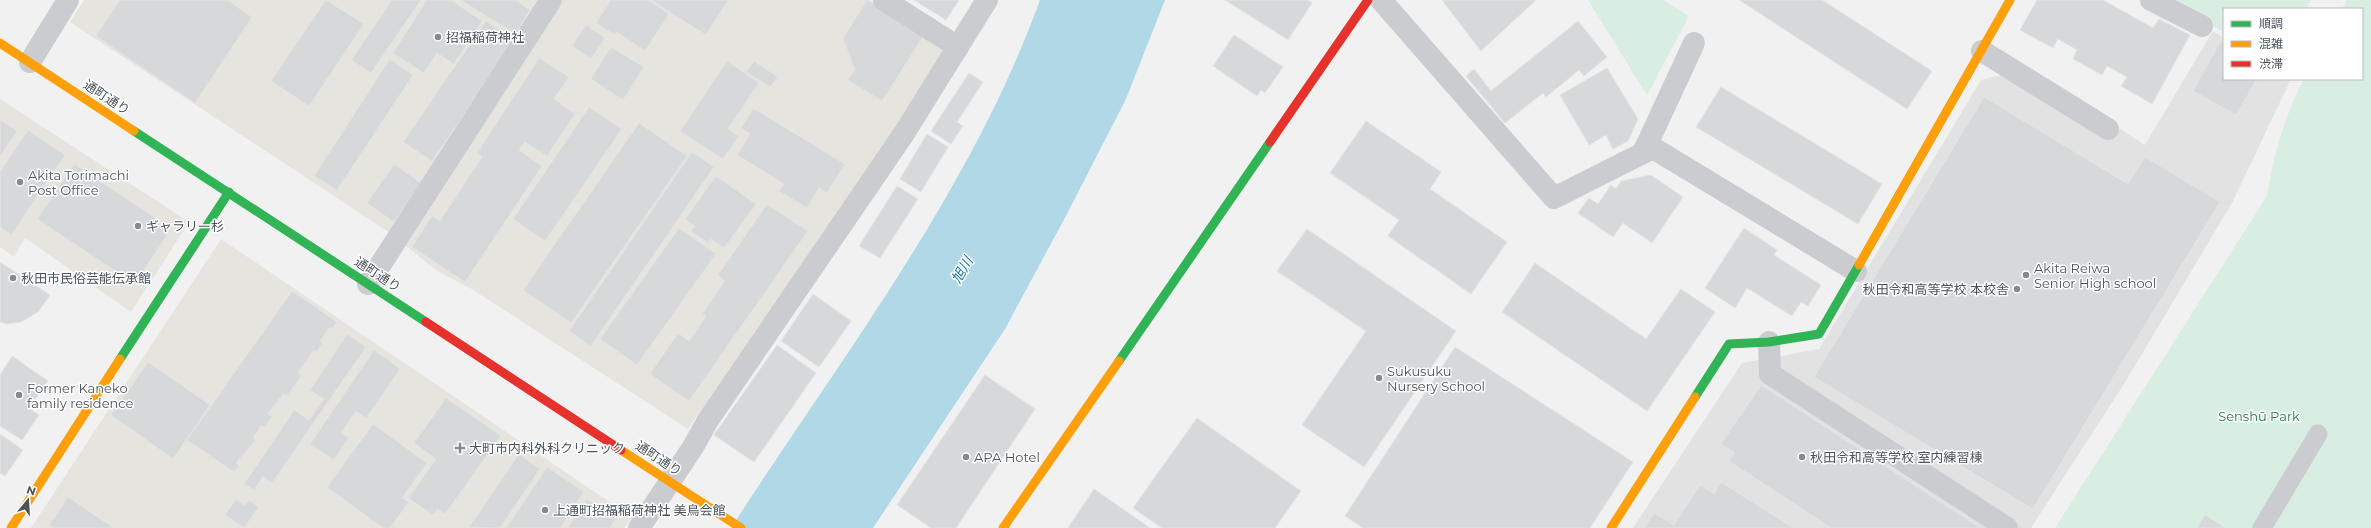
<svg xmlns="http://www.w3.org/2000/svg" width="2371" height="528" font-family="Montserrat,'Noto Sans JP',sans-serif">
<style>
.commercial{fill:#e5e4df}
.education{fill:#e3e2e2}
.green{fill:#d8eee2}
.water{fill:#b1d8e7}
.building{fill:#d7d8da;stroke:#e2e3e3}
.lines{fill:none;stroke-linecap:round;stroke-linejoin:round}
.lane{stroke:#cbcccf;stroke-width:19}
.street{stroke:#cbcccf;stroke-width:22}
.fast{stroke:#30b455;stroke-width:9}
.slow{stroke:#ff9f0a;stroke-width:9}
.jam{stroke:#e5322d;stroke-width:9}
.poi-dot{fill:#848a90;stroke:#fff;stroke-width:1.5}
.labels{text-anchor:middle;stroke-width:3;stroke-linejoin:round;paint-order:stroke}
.poi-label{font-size:13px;fill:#4a525b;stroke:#fff;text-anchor:start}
.street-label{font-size:13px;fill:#4a525b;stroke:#fff}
.park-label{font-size:13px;fill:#217652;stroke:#fff}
.water-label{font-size:14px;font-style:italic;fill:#1b789d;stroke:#fff}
</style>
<rect width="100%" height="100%" fill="#f1f1f1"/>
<g class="commercial">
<path d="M84,0H543L393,235L70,22Z"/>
<path d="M563,0H870L946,47L876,158L688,429L470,288L437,271L406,246Z"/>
<path d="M0,99L189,222L131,312L25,238L14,257L0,247Z"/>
<path d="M221,239L632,517L624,528H31Z"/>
</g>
<path class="education" d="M2213,31L2224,38V79H2291L2233,201L2124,384L2031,528H1633L1742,363L1819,349L1981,80L2001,75L2117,127L2145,145Z"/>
<g class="green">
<path d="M1588,0H1663L1689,16L1647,95Z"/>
<path d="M2163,0H2311L2306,9H2224V32Z"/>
<path d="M2347,0H2371V528H2055L2267,196C2273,156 2285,115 2304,79H2362V9H2342Z"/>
</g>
<path class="water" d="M1040,0H1165L1126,99L1068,212L1005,329L873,528H731C841,357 970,193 1040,0Z"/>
<g class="building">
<path d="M120,0H227L252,17L195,103L96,36Z"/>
<path d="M326,0L364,24L309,106L271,81Z"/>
<path d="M392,0H421L371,73L351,60Z"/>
<path d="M427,0H451L482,21L454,64L437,53L424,73L393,53Z"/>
<path d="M460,0H515L530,10L516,34Z"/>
<path d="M611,0H648L669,14L645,51L617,32L615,35L596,23Z"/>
<path d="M651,0H728L706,35Z"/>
<path d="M867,0L924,35L882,101L848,80L855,70L843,38Z"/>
<path d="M914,0H959L946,20Z"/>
<path d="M1225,0H1308L1312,3L1288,40Z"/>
<path d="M1442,0H1536L1481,51Z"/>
<path d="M1739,0H1822L1932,71L1907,109Z"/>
<path d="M2037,0H2103L2153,28L2159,19L2190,35L2152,104L2121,86L2127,77L2107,66L2102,75L2073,59L2077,50L2058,39L2053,48L2020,30Z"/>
<path d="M486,21L515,41L432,161L403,142Z"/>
<path d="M1578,21L1607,57L1584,76L1579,70L1546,97L1543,93L1505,123L1466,76L1474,69L1491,91Z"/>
<path d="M586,25L605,38L591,59L572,46Z"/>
<path d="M1234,35L1283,67L1265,93L1261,90L1257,96L1213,66Z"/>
<path d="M2220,42L2224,44V79H2257L2236,115L2193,91Z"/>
<path d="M611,47L644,67L623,100L591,79Z"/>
<path d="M539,58L569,77L554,99L575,114L547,156L525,142L519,150L542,166L465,282L412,247L432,216L440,221L482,157L477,153Z"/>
<path d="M390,59L413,75L337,190L314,176Z"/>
<path d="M727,61L759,83L728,129L739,136L723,159L680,131Z"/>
<path d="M754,61L778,77L770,87L746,72Z"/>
<path d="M1607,68L1638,119L1628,141L1613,149L1606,135L1589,145L1560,95Z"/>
<path d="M969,73L983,82L957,122L963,126L951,144L931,131Z"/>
<path d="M1721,87L1882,184L1858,224L1696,127Z"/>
<path d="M1984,97L2128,184L2145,157L2220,202L2033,509L1814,377Z"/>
<path d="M589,107L622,129L545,241L513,219Z"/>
<path d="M753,108L845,164L827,193L819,188L807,208L779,191L784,184L737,155L750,134L741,128Z"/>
<path d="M0,120L17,131L0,157Z"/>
<path d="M1366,121L1441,172L1430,189L1507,242L1471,294L1388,236L1399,220L1330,173Z"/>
<path d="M639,123L687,156L571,323L523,290Z"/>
<path d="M28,130L65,155L11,235L0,227V172Z"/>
<path d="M927,134L948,147L921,192L900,179Z"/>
<path d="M692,152L714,167L591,346L569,331Z"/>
<path d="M74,164L157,219L167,235L135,284L37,219Z"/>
<path d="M394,164L421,183L394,222L367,203Z"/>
<path d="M1651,175L1683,197L1652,243L1623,223L1613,237L1578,213L1589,198L1598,204L1611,185L1616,189L1621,181Z"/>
<path d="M716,176L756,204L724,248L711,239L708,243L691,231L695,226L685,219Z"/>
<path d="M897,186L918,199L880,258L859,246Z"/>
<path d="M767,204L808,231L689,401L650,374L678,333L689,341L706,316L702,314L725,281L718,275Z"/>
<path d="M679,228L716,254L637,365L600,339Z"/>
<path d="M1744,228L1777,250L1774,255L1821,285L1808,306L1801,302L1792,316L1747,288L1735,308L1705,288Z"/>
<path d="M1307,229L1456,331L1364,467L1302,425L1366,331L1277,271Z"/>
<path d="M0,262L50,295L38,312L21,322L7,324L0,322Z"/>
<path d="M1535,263L1646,339L1681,289L1715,312L1647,411L1502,312Z"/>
<path d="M292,291L337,322L332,329L329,328L320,341L323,343L316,352L314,350L298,373L302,375L287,396L283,394L268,414L272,417L264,427L262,425L253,438L256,440L236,463L239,465L234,472L187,440Z"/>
<path d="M813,294L851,321L819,367L781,341Z"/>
<path d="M347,334L366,347L272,483L263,476L254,490L244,484L294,410L309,420L324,399L310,390Z"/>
<path d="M777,345L816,373L754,462L714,435Z"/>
<path d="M1455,347L1633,462L1590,528H1363L1345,516Z"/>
<path d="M374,350L400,369L366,418L356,411L341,433L349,438L334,460L310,444Z"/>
<path d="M12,356L48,381L29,408L39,415L22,440L0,426V375Z"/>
<path d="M148,362L210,405L173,459L111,415Z"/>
<path d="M985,375L1035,409L956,528H931L897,505Z"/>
<path d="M1761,385L1980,528H1831L1729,461L1735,453L1721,444Z"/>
<path d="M446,398L501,436L445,514L438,509L433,515L408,498L436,459L414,443Z"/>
<path d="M1197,418L1301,491L1275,528H1162L1133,508Z"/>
<path d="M373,424L427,463L402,498L409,502L390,528H383L327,487Z"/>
<path d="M0,434L23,450L5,476L0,473Z"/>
<path d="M519,454L540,469L500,528L469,527Z"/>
<path d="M547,467L584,492L560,528H506Z"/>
<path d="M1721,482L1793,528H1644L1654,513L1674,525L1700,485L1714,494Z"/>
<path d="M1094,489L1150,528H1068Z"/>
<path d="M68,497L114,528H54L49,525Z"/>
<path d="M236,499L245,505L249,500L259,507L244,528L225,515Z"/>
<path d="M587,499L616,518L610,528H568Z"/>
<path d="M2205,515L2226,528H2197Z"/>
</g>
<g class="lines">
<path class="lane" d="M2262,528L2318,434"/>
<g class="street">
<path d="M884,0L958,47"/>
<path d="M1381,0L1554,198L1653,148L1856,271"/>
<path d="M2151,0L2202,26"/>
<path d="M1982,51L2108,129"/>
<path d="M30,62L68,0"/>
<path d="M1643,153L1694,43"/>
<path d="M368,284L551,0"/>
<path d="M1769,342L1770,374L2007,528"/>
<path d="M639,528L693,447L708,420L903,135L987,0"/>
</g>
<g class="fast">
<path d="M134,131L426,322"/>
<path d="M120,359L229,192"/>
<path d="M1119,361L1270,142"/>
<path d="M1695,397L1729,344L1769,342L1819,334L1859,265"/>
</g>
<g class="slow">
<path d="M0,43L134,131"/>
<path d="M1859,265L2010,0"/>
<path d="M621,450L741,528"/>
<path d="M11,528L120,359"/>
<path d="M1003,528L1119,361"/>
<path d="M1611,528L1695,397"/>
</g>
<g class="jam">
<path d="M1270,142L1368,0"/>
<path d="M426,322L621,450"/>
</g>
</g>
<g class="poi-dot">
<circle cx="438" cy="37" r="4"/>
<circle cx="20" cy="182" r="4"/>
<circle cx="138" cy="226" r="4"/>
<circle cx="2026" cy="275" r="4"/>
<circle cx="13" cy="278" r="4"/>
<circle cx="2017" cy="289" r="4"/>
<circle cx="1379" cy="378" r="4"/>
<circle cx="19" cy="395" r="4"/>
<path d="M458 442h4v4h4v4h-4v4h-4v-4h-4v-4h4z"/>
<circle cx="966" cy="457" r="4"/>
<circle cx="1802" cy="457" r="4"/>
<circle cx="545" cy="510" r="4"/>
</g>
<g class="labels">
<g class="poi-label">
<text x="446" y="42">招福稲荷神社</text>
<text x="28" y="180">Akita Torimachi<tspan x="28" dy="15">Post Office</tspan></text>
<text x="146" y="231">ギャラリー杉</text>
<text x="2034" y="273">Akita Reiwa<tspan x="2034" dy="15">Senior High school</tspan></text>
<text x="21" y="283">秋田市民俗芸能伝承館</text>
<text x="2009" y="294" text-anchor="end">秋田令和高等学校 本校舎</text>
<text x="1387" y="376">Sukusuku<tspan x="1387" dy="15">Nursery School</tspan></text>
<text x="27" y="393">Former Kaneko<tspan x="27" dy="15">family residence</tspan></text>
<text x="469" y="453">大町市内科外科クリニック</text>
<text x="974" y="462">APA Hotel</text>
<text x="1810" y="462">秋田令和高等学校 室内練習棟</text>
<text x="553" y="515">上通町招福稲荷神社 美鳥会館</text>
</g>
<g class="street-label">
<text transform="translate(107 97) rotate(33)" y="5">通町通り</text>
<text transform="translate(378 274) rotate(33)" y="5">通町通り</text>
<text transform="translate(659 458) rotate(33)" y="5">通町通り</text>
</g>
<g class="park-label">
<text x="2259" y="421">Senshū Park</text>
</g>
<g class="water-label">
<text transform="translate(962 270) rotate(-60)" y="5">旭川</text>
</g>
</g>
<rect x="2223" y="8" width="140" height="72" fill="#ffffff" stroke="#b7babd"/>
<rect x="2231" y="21" width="20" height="6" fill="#30b455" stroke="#b7babd"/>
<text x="2259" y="28" font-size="12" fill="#4a525b">順調</text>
<rect x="2231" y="41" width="20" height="6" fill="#ff9f0a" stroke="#b7babd"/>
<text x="2259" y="48" font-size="12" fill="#4a525b">混雑</text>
<rect x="2231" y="61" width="20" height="6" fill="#e5322d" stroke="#b7babd"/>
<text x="2259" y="68" font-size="12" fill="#4a525b">渋滞</text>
<g transform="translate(28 500) rotate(18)" stroke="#ffffff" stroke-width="3" paint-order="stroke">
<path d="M0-3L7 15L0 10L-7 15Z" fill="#4a525b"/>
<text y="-6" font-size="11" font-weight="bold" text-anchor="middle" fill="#4a525b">N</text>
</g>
</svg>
